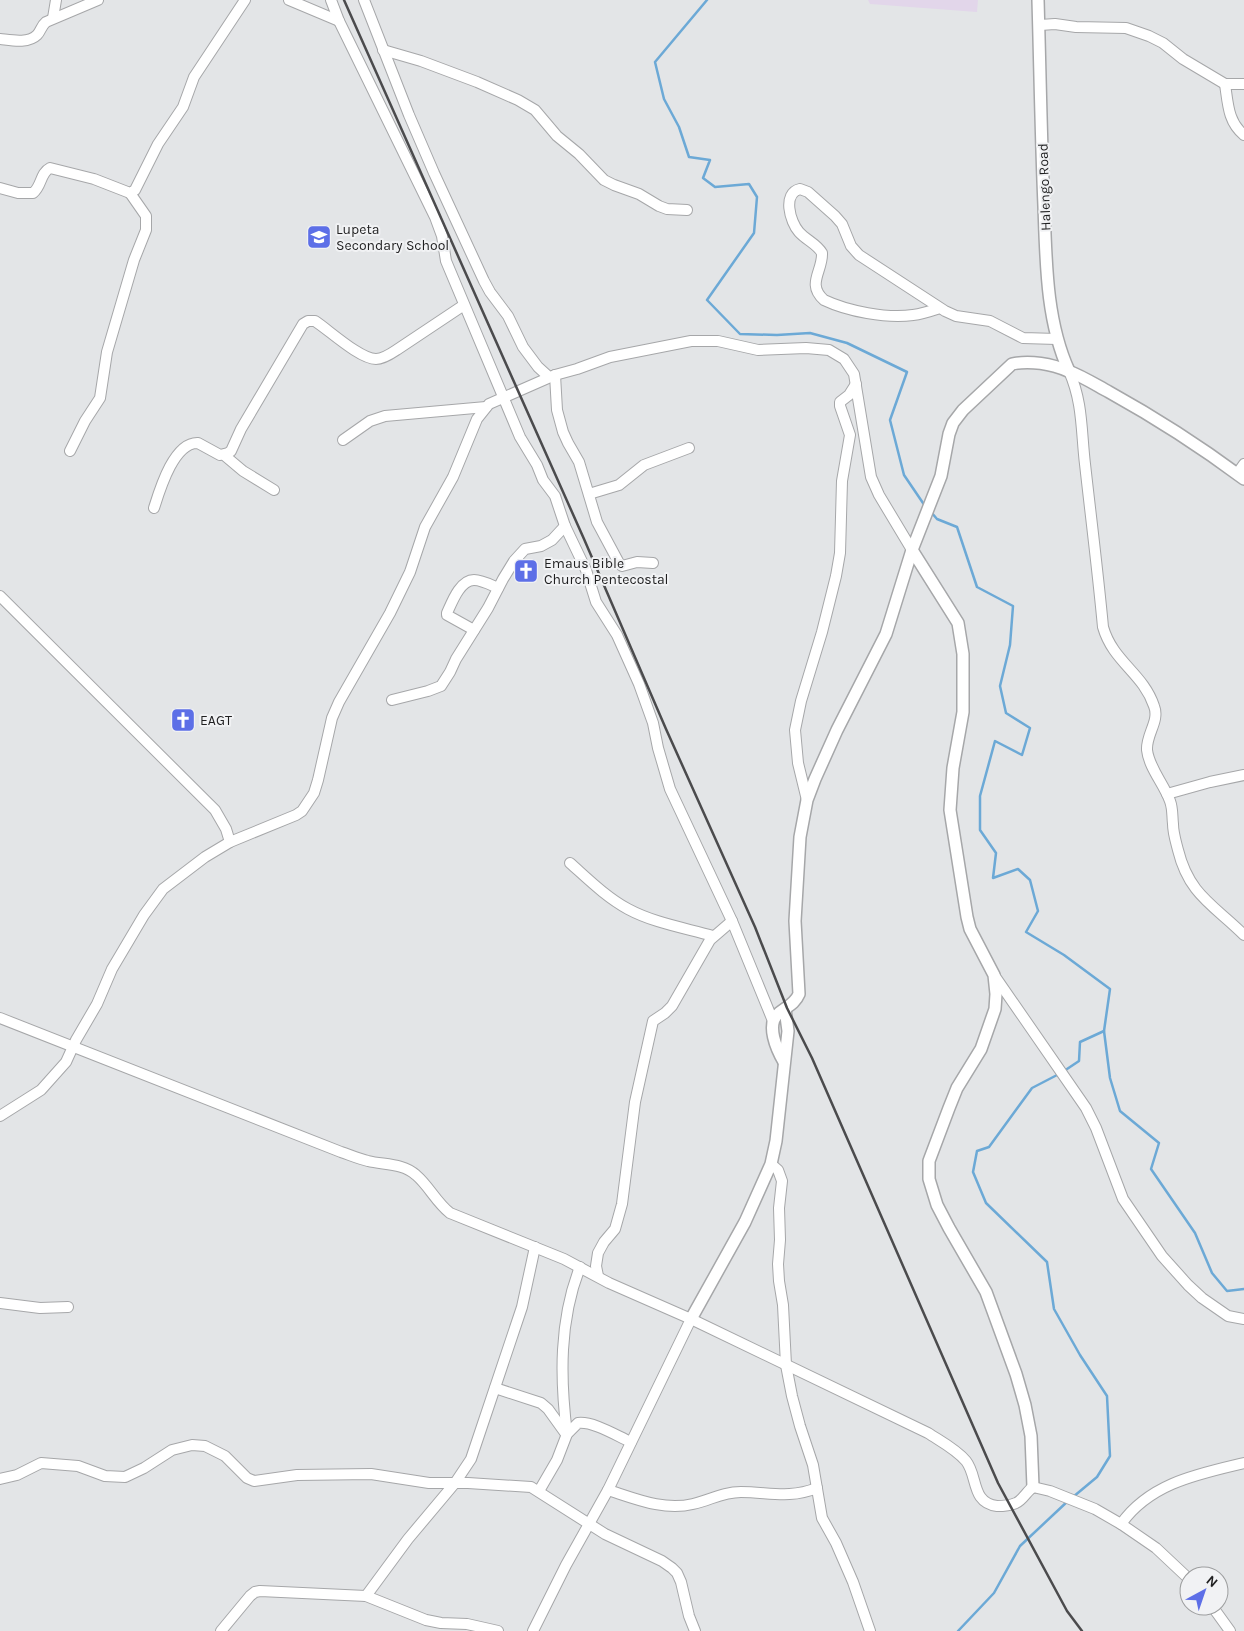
<svg xmlns="http://www.w3.org/2000/svg" width="1244" height="1631" font-family="Karla,sans-serif">
<style>
.education{fill:#e2d6ea}
.lines{fill:none;stroke-linecap:round;stroke-linejoin:round}
.stream{stroke:#6ca9d6;stroke-width:2.5}
.minor-casing{stroke:#a6a7a9;stroke-width:12}
.tertiary-casing{stroke:#a6a7a9;stroke-width:14}
.minor{stroke:#fff;stroke-width:10}
.tertiary{stroke:#fff;stroke-width:11}
.rail{stroke:#4b4b4d;stroke-width:2.5}
.labels{text-anchor:middle;stroke-width:4;stroke-linejoin:round;paint-order:stroke}
.street-label{font-size:14px;fill:#1f1f20;stroke:#f1f2f4}
.poi-label{font-size:14px;fill:#1f1f20;stroke:#f1f2f4;text-anchor:start}
</style>
<rect width="100%" height="100%" fill="#e3e5e7"/>
<path class="education" d="M868,0H978L977,12L870,4Z"/>
<g class="lines">
<g class="stream">
<path d="M707,0L655,62L664,99L679,127L689,157L710,160L703,178L715,187L749,184L757,197L754,233L707,300L740,334L777,335L810,333L847,343L907,372L890,420L904,475L925,506"/>
<path d="M931,512L937,519L957,527L977,587L1013,606L1010,645L1000,686L1006,713L1030,728L1022,755L995,741L980,796V830L996,853L993,878L1018,869L1030,880L1038,911L1026,932L1064,955L1110,989L1104,1031L1110,1078L1120,1111L1159,1143L1151,1169L1195,1233L1212,1273L1227,1291L1244,1289"/>
<path d="M1064,1071L1079,1061L1080,1042L1104,1031"/>
<path d="M1059,1074L1032,1088L989,1147L977,1151L973,1172L986,1203L1047,1262L1054,1309L1080,1355L1107,1396L1110,1456L1097,1477L1073,1497"/>
<path d="M958,1631L994,1593L1020,1546L1069,1500"/>
</g>
<defs>
<g id="minor">
<path d="M289,0L339,21"/>
<path d="M331,0L339,21L435,217L442,236L446,261L520,437L537,465L543,480L555,496L565,526L586,570L596,602L617,635L639,684L653,723L658,748L670,789L732,921L773,1021"/>
<path d="M364,0L409,115L434,173L484,281L490,292L508,316L523,347L538,367L549,377"/>
<path d="M53,18L56,0"/>
<path d="M1040,25L1055,24L1076,27L1126,28L1149,36L1163,43L1183,59L1225,84H1244"/>
<path d="M0,39C10,40 28,44 37,35C41,31 41,26 46,22L98,0"/>
<path d="M383,50L421,61L477,82L518,100L535,110L557,136L579,154L604,180L614,185L639,194L659,206L667,209L687,210"/>
<path d="M1225,84C1228,104 1228,122 1244,135"/>
<path d="M0,188L18,193H33C42,186 40,173 50,168L94,179L130,193L135,190L158,144L183,107L194,77L245,0"/>
<path d="M940,308C931,311 922,314 913,315C887,319 847,311 824,300C806,284 823,271 822,253C817,244 806,240 799,232C790,222 782,193 800,189L808,192L835,216L842,224L851,246L859,255L945,311L956,316L990,321L1023,338L1057,339"/>
<path d="M1069,371C1083,403 1081,430 1085,464C1091,518 1098,573 1103,627C1113,662 1143,673 1154,706C1160,721 1146,734 1147,750C1149,768 1164,784 1170,801C1173,809 1172,816 1173,824C1173,833 1176,842 1178,850C1189,895 1214,905 1244,935"/>
<path d="M555,375L557,410L563,432L568,443L579,462L597,522L619,563L622,566L637,562L653,563"/>
<path d="M343,440L370,421L385,416L486,407"/>
<path d="M70,451L85,421L100,398L107,352L134,260L146,230V216L130,193"/>
<path d="M224,455L243,471L274,490"/>
<path d="M1237,474L1244,464"/>
<path d="M589,494L619,485L644,465L689,448"/>
<path d="M154,508C160,489 174,442 198,443L220,455L228,453L231,451L241,429L303,324L308,321H315C330,331 360,359 376,359C384,359 392,353 398,349L464,305"/>
<path d="M0,596L215,810L226,829L230,842"/>
<path d="M474,630L447,615V613C452,602 460,580 474,580C482,580 491,585 498,588"/>
<path d="M392,700L428,691L441,686L450,672L456,659L488,608L503,579L514,561L525,549L541,546L552,540L565,526"/>
<path d="M1167,794L1210,782L1244,775"/>
<path d="M807,800L798,763L795,730L801,701L822,632L836,576L840,553L842,481L850,435L840,406V402L849,395L856,384"/>
<path d="M570,863C588,879 606,897 628,909C654,923 685,928 713,936"/>
<path d="M994,975L1086,1108L1096,1128L1123,1199L1162,1256L1188,1285L1202,1298L1228,1316L1244,1319"/>
<path d="M0,1018L341,1152C350,1155 359,1159 368,1161C384,1165 403,1163 416,1175C429,1186 436,1202 450,1213L564,1259L609,1283L691,1319L928,1433C940,1441 956,1449 966,1461C978,1476 971,1503 997,1506C1002,1506 1011,1505 1016,1503C1023,1500 1027,1491 1033,1487L1050,1491L1095,1509L1121,1524L1156,1548L1189,1579"/>
<path d="M0,1116L41,1090L66,1062L76,1040L97,1004L112,969L144,915L163,889L205,857L230,842L296,815L302,811L314,793L318,780L332,718L339,702L390,613L410,572L425,527L453,477L477,419L489,404L555,375L577,369L610,357L691,341H718L758,350L806,348L829,350L844,359L854,374L871,477L879,495L912,550"/>
<path d="M771,1164L778,1170L782,1181L779,1208L780,1240L778,1264L779,1281L783,1305L786,1365L792,1396L800,1426L813,1465L822,1518L836,1543L853,1582L870,1631"/>
<path d="M598,1276L596,1266L598,1253L604,1242L615,1229L622,1204L635,1102L653,1021L665,1013L672,1006L710,940L732,921"/>
<path d="M0,1303L40,1308L68,1307"/>
<path d="M495,1388L541,1403L548,1409L566,1434"/>
<path d="M567,1434C560,1378 559,1321 580,1267"/>
<path d="M0,1479L17,1475L41,1463L78,1466L105,1476L125,1477L144,1468L172,1450L192,1445L205,1446L225,1456L247,1478L254,1481L297,1475L371,1474L429,1483H468L531,1487L605,1534L662,1561L672,1568L677,1573L681,1582L689,1616L695,1631"/>
<path d="M608,1490C636,1499 664,1511 693,1504C711,1500 722,1492 741,1492C769,1492 789,1499 817,1488"/>
<path d="M539,1491L557,1460L567,1434L578,1423C593,1421 617,1436 631,1442"/>
<path d="M1121,1524C1150,1483 1198,1474 1244,1463"/>
<path d="M366,1596L408,1539L455,1483L471,1459L522,1307L535,1247"/>
<path d="M1212,1606L1230,1631"/>
<path d="M221,1631L250,1596L255,1592L260,1591L366,1596L426,1620L441,1623L467,1624L498,1631"/>
<path d="M533,1631L566,1565L608,1490L691,1319"/>
</g>
<g id="tertiary">
<path d="M1038,0C1040,69 1041,137 1044,206C1046,261 1046,321 1069,371"/>
<path d="M912,550L958,623L963,654V712L953,768L950,810L967,917L970,929L994,975L996,994L995,1009L981,1049L957,1088L949,1108L929,1161V1179L937,1205L949,1228L986,1292L1016,1374L1025,1405L1031,1436L1033,1487"/>
<path d="M784,1062C777,1050 765,1024 779,1013C786,1007 795,1004 799,994L795,921L800,837L807,800L815,779L837,730L886,634L912,550L941,476L949,434L953,423L963,410L1012,364C1030,360 1052,364 1068,371C1082,376 1096,385 1109,392C1156,418 1201,447 1244,479"/>
<path d="M691,1319L745,1222L771,1164L776,1141L788,1031L785,1009"/>
</g>
</defs>
<use href="#minor" class="minor-casing"/>
<use href="#tertiary" class="tertiary-casing"/>
<use href="#minor" class="minor"/>
<use href="#tertiary" class="tertiary"/>
<path class="rail" d="M344,0L584,539L666,729L755,927L787,1008L812,1058L998,1483L1067,1611L1082,1631"/>
</g>
<defs>
<symbol id="school-square" viewBox="-11 -11 22 22"><rect x="-9" y="-9" width="18" height="18" rx="4" fill="#5d6fe7" stroke="#f1f2f4"/><path d="M0-5L7-2L0 1L-7-2ZM-4 1L0 2.5L4 1V4Q0 6-4 4Z" fill="#fff"/></symbol>
<symbol id="church-square" viewBox="-11 -11 22 22"><rect x="-9" y="-9" width="18" height="18" rx="4" fill="#5d6fe7" stroke="#f1f2f4"/><path d="M-1.2-6h2.4v3.5h3.3v2.4h-3.3V6h-2.4V-.1h-3.3v-2.4h3.3Z" fill="#fff"/></symbol>
</defs>
<g fill-rule="evenodd">
<use href="#school-square" x="305" y="223" width="28" height="28"/>
<use href="#church-square" x="512" y="557" width="28" height="28"/>
<use href="#church-square" x="169" y="706" width="28" height="28"/>
</g>
<g class="labels">
<g class="street-label">
<text transform="translate(1044 187) rotate(-92)" y="5">Halengo Road</text>
</g>
<g class="poi-label">
<text x="336" y="234">Lupeta<tspan x="336" dy="16">Secondary School</tspan></text>
<text x="544" y="568">Emaus Bible<tspan x="544" dy="16">Church Pentecostal</tspan></text>
<text x="200" y="725">EAGT</text>
</g>
</g>
<g transform="translate(1204 1591) rotate(40)"><circle r="24" fill="#f1f2f4" stroke="#9d9e9f"/>
<path d="M0-4L9 19L0 12L-9 19Z" fill="#5d6fe7"/>
<text y="-8" font-size="14" font-weight="bold" text-anchor="middle" fill="#1f1f20">N</text>
</g>
</svg>
